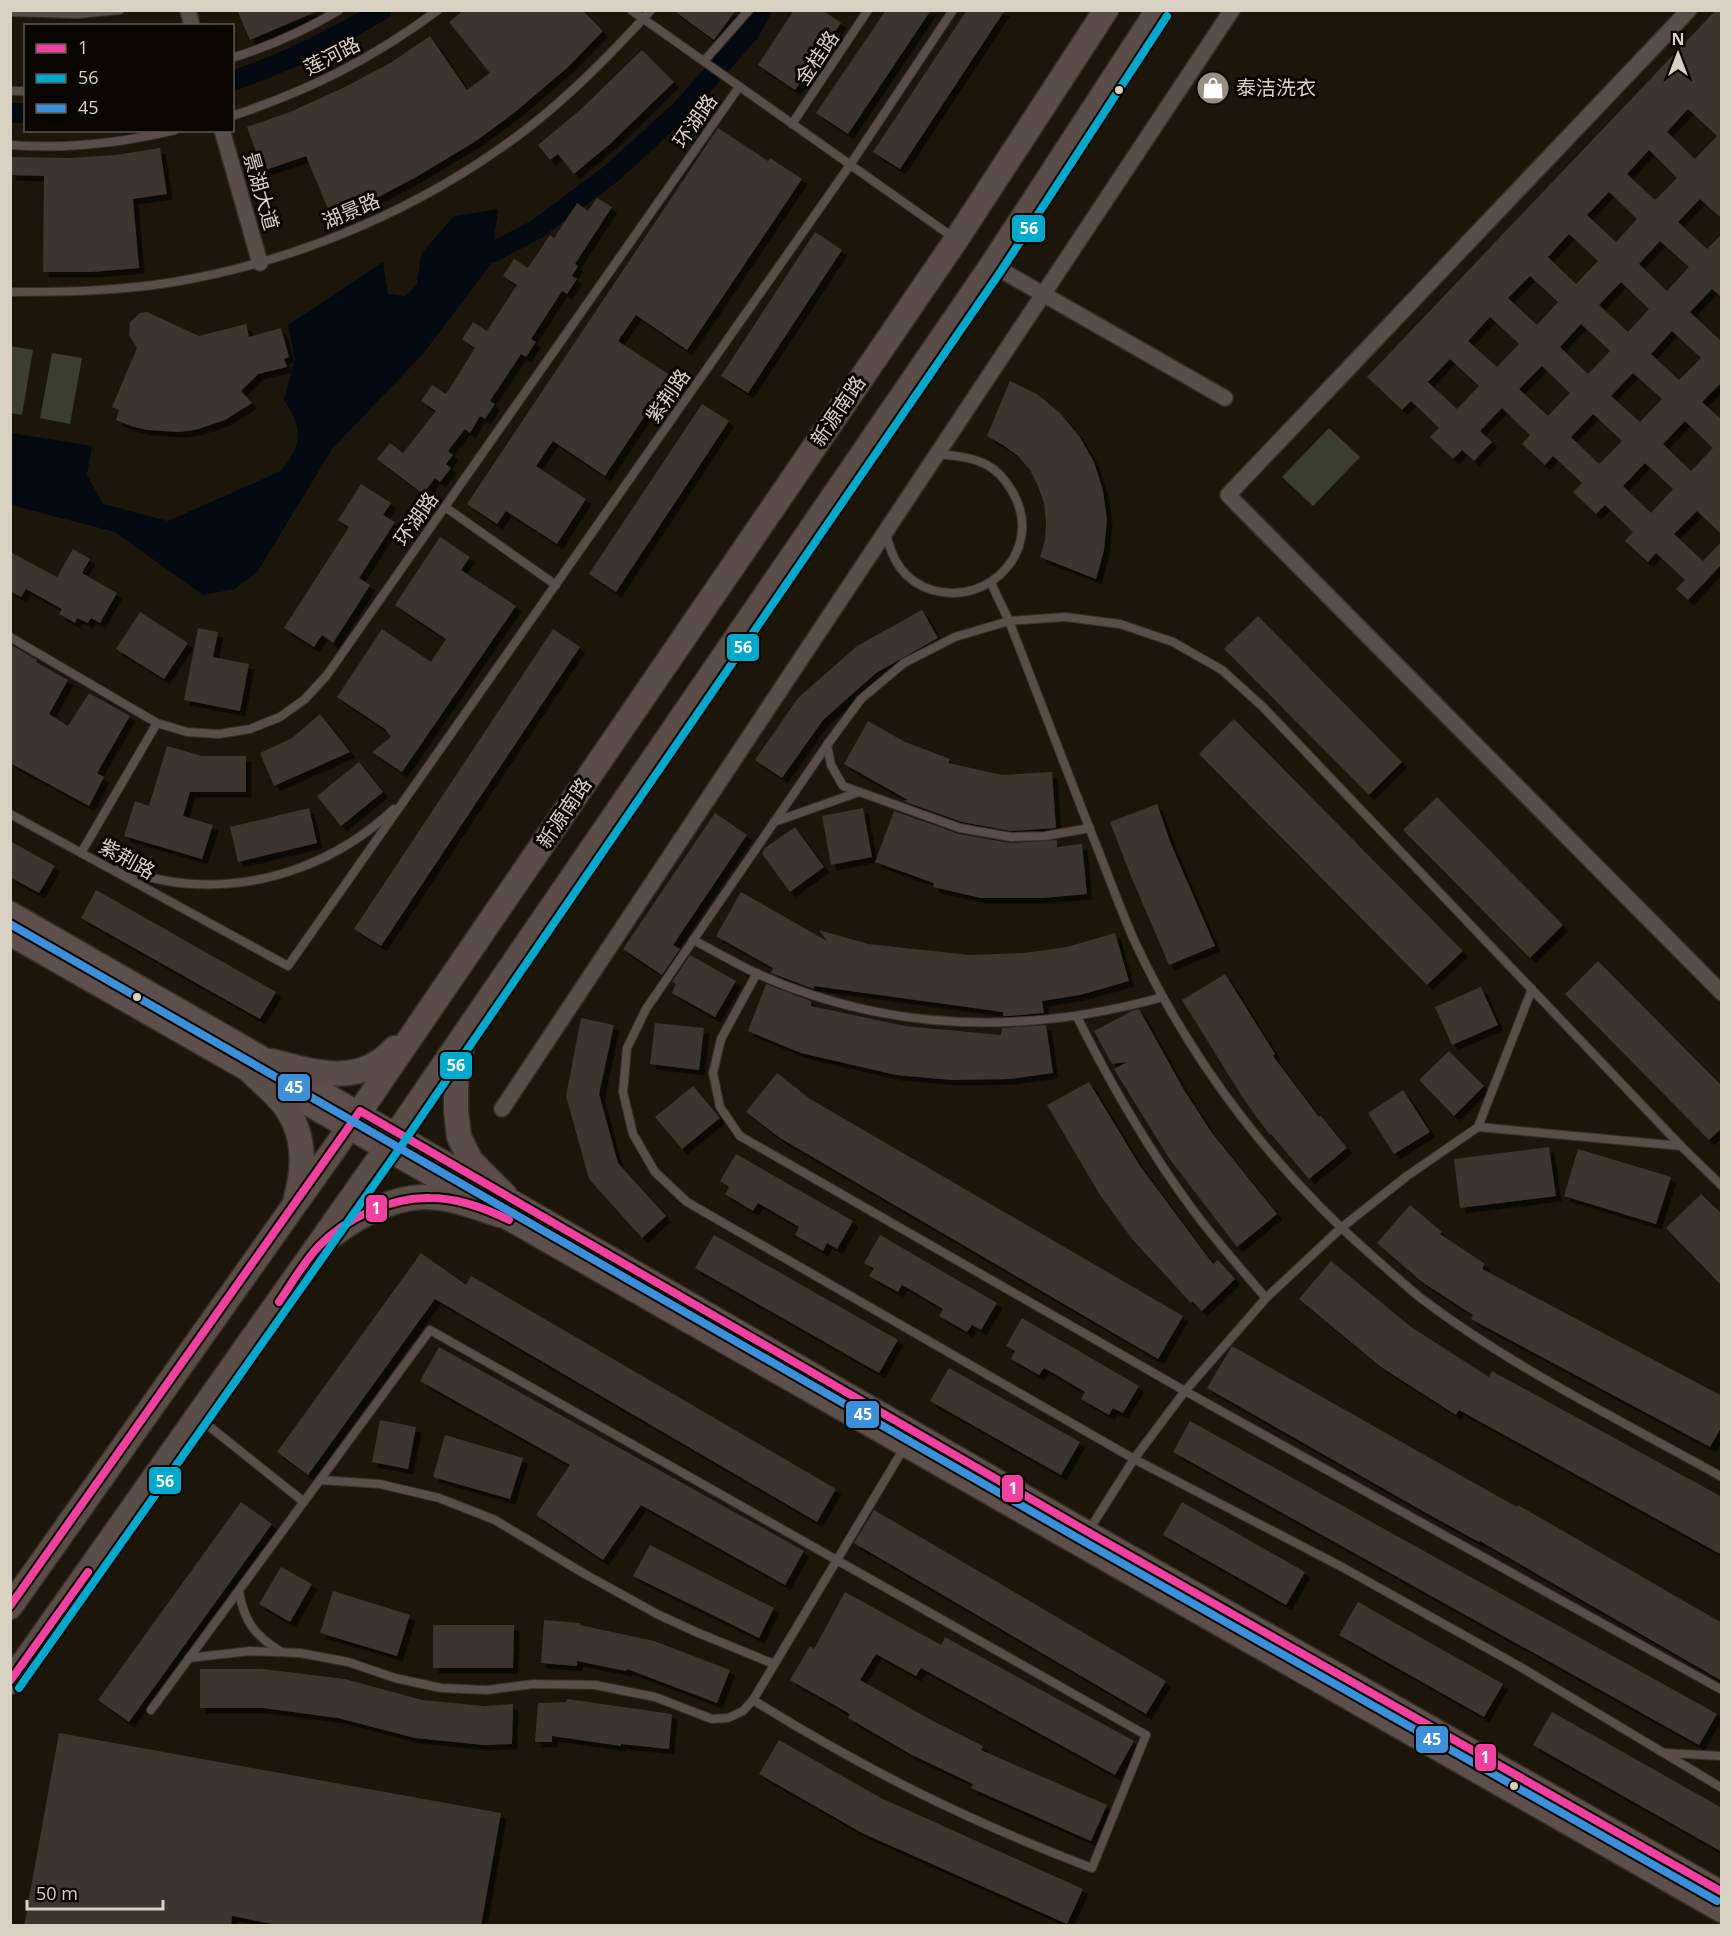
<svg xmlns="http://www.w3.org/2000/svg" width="1732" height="1936" font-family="'Open Sans','Noto Sans SC',sans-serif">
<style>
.green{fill:#3c3e2d}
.water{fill:#030911}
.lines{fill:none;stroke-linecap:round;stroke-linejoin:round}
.canal{stroke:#030911;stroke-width:20}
.building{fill:#3b342f;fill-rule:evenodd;filter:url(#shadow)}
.service-casing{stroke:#352f26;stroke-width:10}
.minor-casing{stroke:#352f26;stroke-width:18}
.secondary-casing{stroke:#352f26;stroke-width:24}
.primary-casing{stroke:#352f26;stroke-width:27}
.service{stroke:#584d48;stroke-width:8}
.minor{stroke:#584d48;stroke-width:15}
.secondary{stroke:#5d4f4b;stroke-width:21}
.primary{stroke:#5a4d48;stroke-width:24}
.bus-1-casing{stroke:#090501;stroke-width:12}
.bus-2-casing{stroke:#090501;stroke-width:12}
.bus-3-casing{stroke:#090501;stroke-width:12}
.bus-1{stroke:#f240a1;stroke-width:8}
.bus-2{stroke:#00a9ce;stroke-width:8}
.bus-3{stroke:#3a90db;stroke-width:8}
.bus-dot{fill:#d9d2c3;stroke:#090501;stroke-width:2}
.labels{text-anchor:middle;stroke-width:6;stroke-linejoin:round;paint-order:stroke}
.street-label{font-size:20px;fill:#d9d2c3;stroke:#090501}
.poi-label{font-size:20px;fill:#d9d2c3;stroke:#090501;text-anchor:start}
.line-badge{stroke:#090501;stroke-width:2}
.badge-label{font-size:16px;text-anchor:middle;font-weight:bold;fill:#fff}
</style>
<defs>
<filter id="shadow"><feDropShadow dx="5.5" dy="5.5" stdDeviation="0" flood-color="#0009"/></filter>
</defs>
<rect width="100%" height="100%" fill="#1c160a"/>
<g class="green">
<path d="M10,346L33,350L22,415L11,413Z"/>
<path d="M52,353L82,358L70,424L40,418Z"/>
<path d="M1329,428L1360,457L1313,506L1282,477Z"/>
</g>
<path class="water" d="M498,209L491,264L422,355L332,449L258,571L235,589L203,595L115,532L11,505V433L92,446L87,475L103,504L168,521L281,471C303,444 303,429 284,400L295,359L288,325L383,262L388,294L405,296L417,284L421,254L454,216Z"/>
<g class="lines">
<g class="canal">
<path d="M232,81C286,63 334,39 382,10"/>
<path d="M10,113H26"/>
<path d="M493,252L537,229L612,173L681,110L749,33L762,10"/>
</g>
</g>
<g class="building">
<path d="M237,10H320L250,40Z"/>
<path d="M464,10H582L603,31L568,67L514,113L476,141L418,176L373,200L331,216L306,156L263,171L247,127L290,112L345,87L392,62L430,36L467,90L490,73L449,22Z"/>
<path d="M673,10H736L714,40Z"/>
<path d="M794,10H822L841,23L795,90L758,65Z"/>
<path d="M886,10H931L848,134L816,113Z"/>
<path d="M967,10H1005L900,169L873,152Z"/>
<path d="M1716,10H1722V219L1700,199L1678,222L1707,249L1722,234V298L1712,289L1690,312L1722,342V382L1702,402L1722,420V535L1697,511L1674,534L1703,561L1722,541V564L1688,600L1676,589L1685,580L1656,553L1648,562L1625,541L1633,532L1605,505L1596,514L1573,492L1582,483L1553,456L1545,465L1522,444L1530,435L1502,408L1480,431L1492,442L1474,461L1462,450L1453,459L1430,437L1439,428L1411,401L1402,410L1367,377ZM1688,109L1717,136L1695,159L1667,132ZM1649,150L1677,178L1655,200L1627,174ZM1609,192L1637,219L1616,242L1587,215ZM1569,234L1598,261L1576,284L1548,257ZM1660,241L1689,267L1667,291L1639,264ZM1530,276L1558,302L1537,325L1508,298ZM1621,282L1649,309L1628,332L1599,305ZM1490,317L1519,344L1497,367L1468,341ZM1581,324L1610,351L1588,374L1560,347ZM1672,331L1701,358L1679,380L1651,354ZM1450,359L1479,386L1457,409L1428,382ZM1542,366L1570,393L1548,416L1519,389ZM1633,373L1662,399L1640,422L1611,396ZM1593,414L1622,441L1599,464L1571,437ZM1685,421L1713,448L1691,471L1663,444ZM1645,463L1673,489L1651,513L1623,486Z"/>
<path d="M642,50L674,82L611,143L574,174L558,154L550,160L538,145L579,111Z"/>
<path d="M718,128L768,161L770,158L802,179L687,350L636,315L618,341L671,376L605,476L553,441L536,466L586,499L557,544L506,511L497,524L467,504Z"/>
<path d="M160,148L167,194L133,199L139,268L91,272H43L44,176L10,175V157L69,158L116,155Z"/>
<path d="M597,198L612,207L575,264L578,266L572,276L577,279L567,294L562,291L531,339L536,342L526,357L521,354L490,401L495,404L485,419L480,416L470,433L465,429L448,451L453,455L446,464L451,468L440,482L435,478L423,494L377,459L390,443L403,453L436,411L421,401L432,385L446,394L475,348L462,339L473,322L487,331L517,285L503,276L514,259L528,268L550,235L554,238L577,203L588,211Z"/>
<path d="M815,232L842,250L748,393L721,376Z"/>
<path d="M147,312L199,336L246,324L249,337L281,328L289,357L284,359L287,367L258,374L241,391L252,403L225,420L195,430L179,432L147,430L131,426L116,420L119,410L112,407L137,348L129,335L130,322L140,313Z"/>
<path d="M1010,381L1037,394L1060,413L1079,436L1094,462L1103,491L1107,520L1104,550L1096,579L1040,557L1045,540L1046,522L1044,503L1038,486L1030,470L1018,456L1003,445L987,436Z"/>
<path d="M702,404L729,421L616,592L589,574Z"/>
<path d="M361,484L391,503L383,515L395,522L359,578L370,585L355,609L333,643L322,635L314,647L284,628L349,527L338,520Z"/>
<path d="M440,537L470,557L461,570L516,606L402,772L372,752L391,737L385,729L337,697L382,629L431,662L446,639L395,605Z"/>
<path d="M73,549L90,559L82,573L117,593L100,623L91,618L88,623L77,618L75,623L59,614L62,609L26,589L21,597L10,591V552L57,577Z"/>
<path d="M922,610L938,638L876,673L823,720L782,778L755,760L798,698L857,646Z"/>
<path d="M140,612L188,643L164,679L116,649Z"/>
<path d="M1258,616L1402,762L1369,795L1224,649Z"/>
<path d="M198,628L218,632L213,657L249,664L240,711L184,700Z"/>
<path d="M553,629L580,647L381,946L354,929Z"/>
<path d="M10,644L37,660L36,662L68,680L49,714L68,726L89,693L130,716L97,773L104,777L89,806L10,763Z"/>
<path d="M320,714L350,752L274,786L260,753L292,738Z"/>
<path d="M1234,719L1463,951L1427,985L1199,754Z"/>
<path d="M868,721L905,742L950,759L948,763L1002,775L1052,772L1056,828L1011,831L962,822L903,801L908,800L844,764Z"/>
<path d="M167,746L202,756H246V792H190L183,816L213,825L202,859L124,836L135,801L149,806Z"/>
<path d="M359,762L383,792L341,826L317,796Z"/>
<path d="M1437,797L1563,925L1530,958L1403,830Z"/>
<path d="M1157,804L1171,844L1215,946L1169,965L1130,874L1110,822Z"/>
<path d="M309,808L317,843L238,862L230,827Z"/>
<path d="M863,808L872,857L831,865L822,816Z"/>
<path d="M894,811L959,834L1010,843L1057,840V847L1082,844L1087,894L1042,898H981L933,887L934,883L875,862Z"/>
<path d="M715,813L747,835L673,945L680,949L662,975L623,949Z"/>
<path d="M795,827L824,867L790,892L762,854L765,848Z"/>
<path d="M10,841L55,866L39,893L10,877Z"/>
<path d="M96,890L276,992L260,1019L81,918Z"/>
<path d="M741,892L827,941L819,930L868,944L969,955L1024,953L1067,947L1115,933L1129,981L1080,995L1042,1001L1044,1013L1009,1016H1003V1012L814,986V989L771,973L773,968L716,936Z"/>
<path d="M690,955L736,981L715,1017L672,993L676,984L672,982Z"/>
<path d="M1598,961L1722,1086V1128L1709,1140L1565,994Z"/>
<path d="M1225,974L1275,1054L1273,1056L1319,1117L1321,1116L1347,1148L1309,1179L1271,1134L1270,1135L1245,1101L1182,1000Z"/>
<path d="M766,984L811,1001V1006L905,1026L1001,1035L1002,1028L1046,1025L1053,1073L1010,1079L952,1080L896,1075L801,1053L748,1031Z"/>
<path d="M1481,987L1498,1025L1452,1045L1435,1007Z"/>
<path d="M1139,1009L1184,1090L1212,1133L1277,1214L1237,1247L1169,1158L1114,1069L1127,1062L1112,1064L1094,1031L1132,1011Z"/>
<path d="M581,1018L614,1025L599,1094L618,1163L666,1216L642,1238L589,1179L566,1096Z"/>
<path d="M655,1023L704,1028L699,1070L650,1064Z"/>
<path d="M1449,1051L1484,1086L1454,1116L1419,1080Z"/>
<path d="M777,1073L810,1099L1183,1316L1158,1359L780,1138L746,1112Z"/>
<path d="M1089,1082L1140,1166L1213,1264L1218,1260L1235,1279L1202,1311L1192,1301L1191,1303L1132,1239L1100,1195L1047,1105Z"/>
<path d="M693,1086L720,1118L682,1149L655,1117Z"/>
<path d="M1403,1090L1430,1132L1394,1154L1368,1113Z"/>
<path d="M1549,1147L1556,1196L1460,1208L1454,1159Z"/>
<path d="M1578,1149L1671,1177L1656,1224L1564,1196Z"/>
<path d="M736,1154L853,1221L837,1249L827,1243L823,1251L795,1235L799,1227L767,1208L758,1203L753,1211L725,1194L729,1187L720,1181Z"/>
<path d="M1701,1194L1722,1214V1286L1666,1228Z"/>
<path d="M1410,1205L1442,1232L1440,1234L1485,1264L1482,1269L1722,1396V1426L1710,1447L1471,1319L1473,1315L1422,1282L1377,1243Z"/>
<path d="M714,1235L898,1340L879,1373L695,1268Z"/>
<path d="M880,1235L997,1303L981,1330L972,1325L967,1332L939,1316L943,1309L911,1290L902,1285L898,1292L869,1276L874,1268L864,1263Z"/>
<path d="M421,1253L466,1285L471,1276L836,1489L817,1522L435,1299L308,1475L277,1452Z"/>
<path d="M1331,1261L1411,1327L1489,1377L1492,1371L1722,1497V1555L1459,1410L1456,1415L1381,1367L1299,1299Z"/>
<path d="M1022,1318L1139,1386L1123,1413L1113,1408L1109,1415L1081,1399L1085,1392L1053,1373L1044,1368L1039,1375L1011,1359L1015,1351L1006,1346Z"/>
<path d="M1232,1346L1467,1479L1517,1507L1518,1505L1722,1623V1681L1480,1541L1479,1542L1428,1514L1207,1388Z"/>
<path d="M439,1347L804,1551L785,1585L641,1505L603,1560L536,1515L570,1465L420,1381Z"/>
<path d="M949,1368L1080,1442L1061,1475L930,1401Z"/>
<path d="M380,1420L416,1427L408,1469L372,1462Z"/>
<path d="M1190,1421L1717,1714L1699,1745L1173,1452Z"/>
<path d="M445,1435L523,1458L510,1499L433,1477Z"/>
<path d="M241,1502L272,1524L129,1722L98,1700Z"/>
<path d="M1182,1502L1305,1572L1286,1605L1163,1535Z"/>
<path d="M874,1510L1166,1681L1146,1714L854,1543Z"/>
<path d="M650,1545L774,1608L759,1638L633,1576Z"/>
<path d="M281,1567L312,1584L290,1622L259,1604Z"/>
<path d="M333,1591L410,1615L397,1656L320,1633Z"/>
<path d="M845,1592L941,1645L945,1637L1134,1741L1115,1775L921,1668L916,1676L876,1654L860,1680L933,1721L983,1746L981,1750L1107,1805L1091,1841L971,1788L973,1784L912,1755L848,1718L850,1714L790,1680L810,1646L814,1649Z"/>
<path d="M1358,1602L1503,1684L1484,1717L1339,1635Z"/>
<path d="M544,1620L580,1623V1625L654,1641L730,1670L717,1703L627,1669L626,1671L577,1661V1666L541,1663Z"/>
<path d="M433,1625H514L513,1668H433Z"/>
<path d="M200,1669H262L345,1679L422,1700L484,1706L513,1704L512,1744L484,1745L415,1738L338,1718L263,1708H200Z"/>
<path d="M567,1699L672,1714L669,1749L621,1744V1746L552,1736V1742H535L538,1703L566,1702Z"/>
<path d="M1552,1712L1722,1808V1852L1533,1745Z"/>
<path d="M59,1733L501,1813L481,1926H283L232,1916L231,1926H24Z"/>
<path d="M779,1740L881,1798L1083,1889L1067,1924L862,1833L759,1774Z"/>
</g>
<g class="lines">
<defs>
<g id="service">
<path d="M631,10L954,238"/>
<path d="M10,12L78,14L120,10"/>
<path d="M232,58C270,46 306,30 339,10"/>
<path d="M704,61L749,10"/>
<path d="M10,91H26"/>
<path d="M232,116C310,90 372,59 438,10"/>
<path d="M792,124L868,10"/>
<path d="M10,145C65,149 122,143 175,130"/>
<path d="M10,292C65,292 120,291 174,282C303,260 430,205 533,124C576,90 614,51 651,10"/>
<path d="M445,507L556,585"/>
<path d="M886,533C892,561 904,581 932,590C992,607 1045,546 1012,491C1006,481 997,470 987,465C972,457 954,456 938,454"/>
<path d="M991,583L1009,621C1035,688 1061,755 1087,822C1103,861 1117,901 1134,940C1191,1063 1276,1173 1378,1261C1393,1274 1407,1287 1422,1299C1515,1369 1620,1420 1722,1477"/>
<path d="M10,637L157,723L187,732L219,734L250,729L280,717L305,699L327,675L739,87"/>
<path d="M827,745L831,765L843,786L960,828L1011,837L1045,836L1090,828"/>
<path d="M10,814L288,966L850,165L953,10"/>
<path d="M774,822L859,792"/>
<path d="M81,853L157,723"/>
<path d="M118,869C143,876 168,883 194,884C268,888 340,860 394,809"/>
<path d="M693,940C715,951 736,964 758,974C890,1033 1026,1035 1163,997"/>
<path d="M757,973L721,1039L713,1073L720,1107L740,1136L1185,1391L1722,1690"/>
<path d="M1077,1017C1111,1085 1148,1149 1193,1210C1216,1241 1241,1269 1266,1298"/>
<path d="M1478,1127L1681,1146"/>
<path d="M1722,1186L1681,1146L1263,707L1222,670L1173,642L1120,624L1065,617L1009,621L955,637L904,663L861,699L827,745L646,1009L627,1048L623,1092L633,1134L655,1172L687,1202L1134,1459L1342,1567L1517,1665L1722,1788"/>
<path d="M200,1419L304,1502"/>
<path d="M320,1480L380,1484L439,1498L495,1520L583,1573L657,1614L696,1632L774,1664"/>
<path d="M1089,1530L1134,1459L1185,1391L1266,1298L1341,1228L1407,1176L1478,1127L1532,989"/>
<path d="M239,1591C244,1621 254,1635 280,1651"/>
<path d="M189,1658L250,1651L300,1653L348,1662L395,1678L441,1688L487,1690L533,1684L595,1685L655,1697L712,1719L728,1718L743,1711L753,1700L904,1448"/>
<path d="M151,1710L430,1330L1146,1735L1092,1868C970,1822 864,1769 753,1700"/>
<path d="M1666,1753L1722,1756"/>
</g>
<g id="minor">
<path d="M188,10L192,26"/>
<path d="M1689,10L1228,495L1722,993"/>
<path d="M222,130L260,263"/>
<path d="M992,265L1225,398"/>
<path d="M502,1109L1232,10"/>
</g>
<g id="secondary">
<path d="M10,912L1088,1532L1722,1892"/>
<path d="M10,935L1722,1912"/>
</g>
<g id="primary">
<path d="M463,1044L456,1073V1110L459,1137L471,1161L505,1195"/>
<path d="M272,1061C317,1073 359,1087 395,1048"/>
<path d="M251,1072C262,1083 275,1093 284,1105C305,1133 305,1166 296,1198"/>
<path d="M333,1235C358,1216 390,1199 422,1197C448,1196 476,1207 500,1215"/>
<path d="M10,1607L339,1142L956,240L1106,10"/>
<path d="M10,1682L386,1149L992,265L1158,10"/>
</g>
</defs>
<use href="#service" class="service-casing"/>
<use href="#minor" class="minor-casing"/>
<use href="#secondary" class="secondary-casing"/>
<use href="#primary" class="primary-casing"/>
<use href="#service" class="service"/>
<use href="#minor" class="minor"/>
<use href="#secondary" class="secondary"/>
<use href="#primary" class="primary"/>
<defs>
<g id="bus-1">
<path d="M279,1302C292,1283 303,1263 319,1246C346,1218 391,1197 430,1198C457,1198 485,1208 509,1220"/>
<path d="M10,1606L360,1111L1088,1532L1722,1892"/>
<path d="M10,1681L88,1572"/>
</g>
<path id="bus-2" d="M19,1688L395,1155L1001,271L1167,16"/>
<path id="bus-3" d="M10,924L1083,1541L1717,1901"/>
</defs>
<use href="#bus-1" class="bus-1-casing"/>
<use href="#bus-2" class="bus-2-casing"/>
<use href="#bus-3" class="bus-3-casing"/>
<use href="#bus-1" class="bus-1"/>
<use href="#bus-2" class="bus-2"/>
<use href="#bus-3" class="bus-3"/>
</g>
<defs>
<symbol id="shop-disc" viewBox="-11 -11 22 22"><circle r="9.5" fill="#979082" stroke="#090501"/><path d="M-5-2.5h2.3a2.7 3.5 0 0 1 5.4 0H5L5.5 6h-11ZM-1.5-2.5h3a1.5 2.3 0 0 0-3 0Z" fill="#fff"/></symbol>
</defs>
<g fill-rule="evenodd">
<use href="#shop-disc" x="1194" y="69" width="38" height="38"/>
</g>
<g class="bus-dot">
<circle cx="1119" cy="90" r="5"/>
<circle cx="137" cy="997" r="5"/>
<circle cx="1514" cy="1786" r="5"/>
</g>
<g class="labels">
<g class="street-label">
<text transform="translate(332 56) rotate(-27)" y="7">莲河路</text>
<text transform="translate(817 58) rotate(-56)" y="7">金桂路</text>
<text transform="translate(695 121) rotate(-55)" y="7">环湖路</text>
<text transform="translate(261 191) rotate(74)" y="7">景湖大道</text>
<text transform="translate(351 211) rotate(-23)" y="7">湖景路</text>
<text transform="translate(668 396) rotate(-55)" y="7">紫荆路</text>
<text transform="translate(838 411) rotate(-56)" y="7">新源南路</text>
<text transform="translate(416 519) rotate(-55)" y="7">环湖路</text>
<text transform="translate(564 813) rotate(-56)" y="7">新源南路</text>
<text transform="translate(127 859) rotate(29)" y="7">紫荆路</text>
</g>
<g class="poi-label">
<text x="1236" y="95">泰洁洗衣</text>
</g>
</g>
<g class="line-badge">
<rect x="1011" y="214" width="35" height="29" rx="6" fill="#00a9ce"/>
<rect x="726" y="633" width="34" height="29" rx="6" fill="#00a9ce"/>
<rect x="439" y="1051" width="34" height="29" rx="6" fill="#00a9ce"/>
<rect x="277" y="1073" width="34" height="29" rx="6" fill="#3a90db"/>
<rect x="365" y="1194" width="23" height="29" rx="6" fill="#f240a1"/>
<rect x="845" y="1400" width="35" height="29" rx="6" fill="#3a90db"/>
<rect x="148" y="1466" width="34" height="29" rx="6" fill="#00a9ce"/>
<rect x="1001" y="1474" width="23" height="29" rx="6" fill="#f240a1"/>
<rect x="1415" y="1725" width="34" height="29" rx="6" fill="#3a90db"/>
<rect x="1474" y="1743" width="23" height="29" rx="6" fill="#f240a1"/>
</g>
<g class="badge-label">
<text x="1029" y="234">56</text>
<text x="743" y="653">56</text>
<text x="456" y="1071">56</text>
<text x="294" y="1093">45</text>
<text x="376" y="1214">1</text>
<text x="863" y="1420">45</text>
<text x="165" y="1487">56</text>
<text x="1013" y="1494">1</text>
<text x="1432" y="1745">45</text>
<text x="1485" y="1763">1</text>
</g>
<rect width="1732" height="1936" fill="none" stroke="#d9d2c3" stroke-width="24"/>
<rect x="24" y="24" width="210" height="108" fill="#090501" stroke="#5c574f" stroke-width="1.5"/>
<rect x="36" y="44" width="30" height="9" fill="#f240a1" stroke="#5c574f" stroke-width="1.5"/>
<text x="78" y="54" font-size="18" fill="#d9d2c3">1</text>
<rect x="36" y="74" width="30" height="9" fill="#00a9ce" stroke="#5c574f" stroke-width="1.5"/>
<text x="78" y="84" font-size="18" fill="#d9d2c3">56</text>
<rect x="36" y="104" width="30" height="9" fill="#3a90db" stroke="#5c574f" stroke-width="1.5"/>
<text x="78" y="114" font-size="18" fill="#d9d2c3">45</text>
<g transform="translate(1678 54)" stroke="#090501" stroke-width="4.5" paint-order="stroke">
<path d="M0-4.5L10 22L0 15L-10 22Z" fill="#d9d2c3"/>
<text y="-9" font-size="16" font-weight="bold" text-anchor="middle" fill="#d9d2c3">N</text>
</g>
<path d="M27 1900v9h136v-9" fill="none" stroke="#d9d2c3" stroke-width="3"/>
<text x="36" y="1900" font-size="18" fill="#d9d2c3" stroke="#090501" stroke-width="4.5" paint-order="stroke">50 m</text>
</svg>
